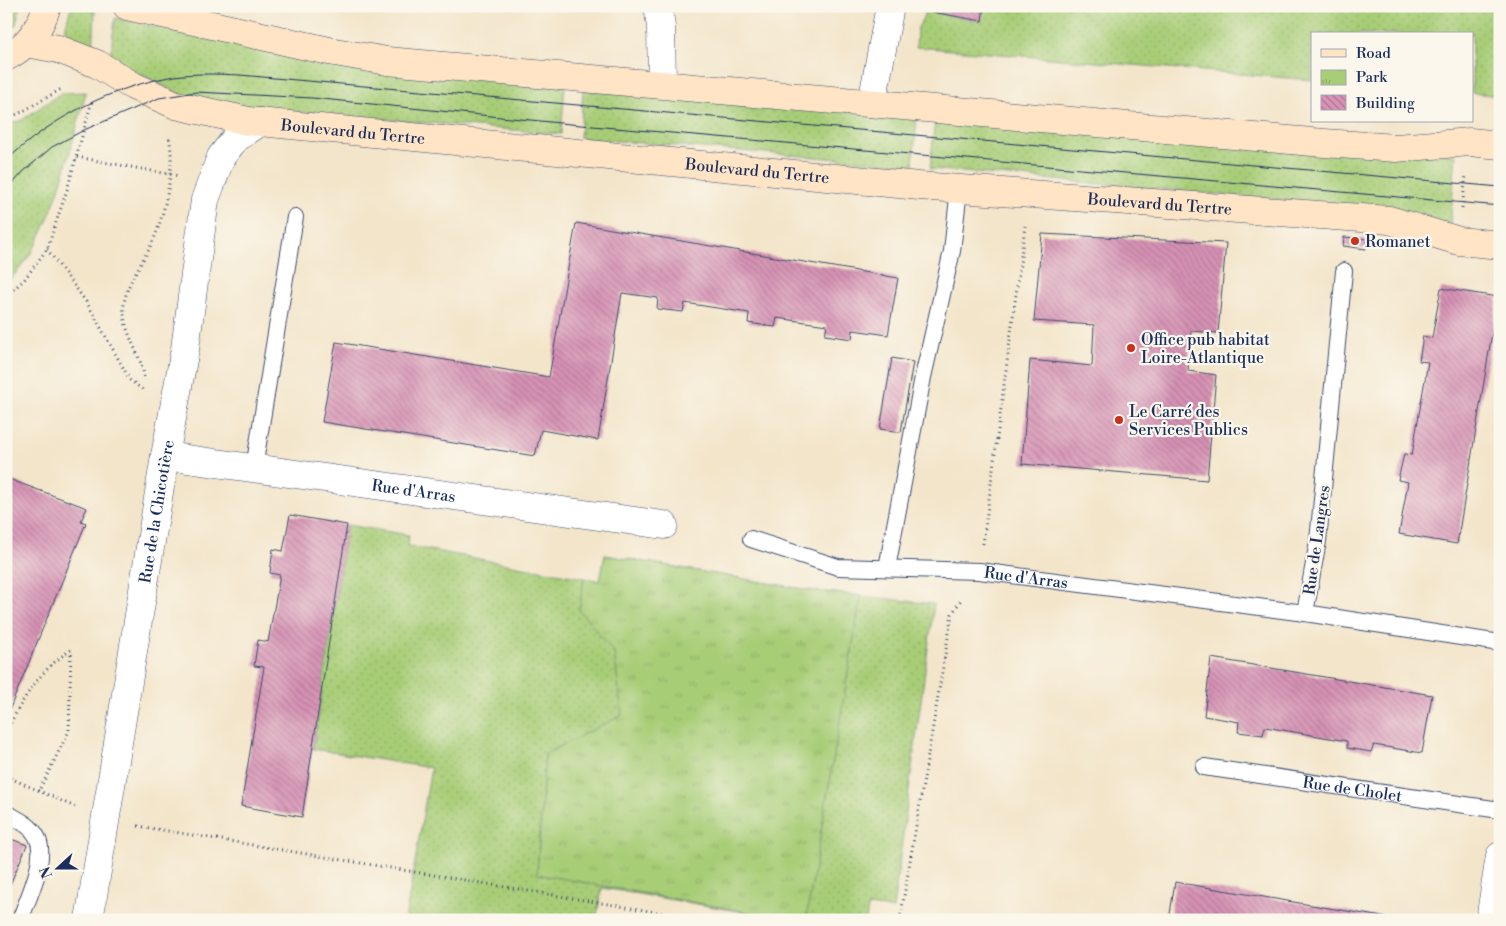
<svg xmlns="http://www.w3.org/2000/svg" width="1506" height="926" font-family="'Libre Bodoni',serif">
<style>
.grass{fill:url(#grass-dots);stroke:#627e6a}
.park{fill:url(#park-tufts);stroke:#627e6a}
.building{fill:url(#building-back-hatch)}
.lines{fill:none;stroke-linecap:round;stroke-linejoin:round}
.lane-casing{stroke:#3b4a6e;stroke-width:18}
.street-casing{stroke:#3b4a6e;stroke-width:29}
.secondary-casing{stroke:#3b4a6e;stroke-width:29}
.path{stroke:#3b4a6e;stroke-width:3;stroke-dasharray:1 4;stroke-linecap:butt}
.lane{stroke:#fff;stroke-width:16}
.street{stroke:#fff;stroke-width:28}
.secondary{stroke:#ffe4c6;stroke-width:28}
.tram{stroke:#1b2f5e;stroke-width:1}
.poi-dot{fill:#c8321e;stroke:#fbf7ec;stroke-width:2}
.labels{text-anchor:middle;stroke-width:4.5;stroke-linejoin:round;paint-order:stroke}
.street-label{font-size:16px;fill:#1b2f5e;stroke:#fbf7ec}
.poi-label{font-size:16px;fill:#1b2f5e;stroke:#fbf7ec;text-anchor:start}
</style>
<defs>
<pattern id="grass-dots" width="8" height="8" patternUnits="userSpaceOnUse" patternTransform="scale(1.25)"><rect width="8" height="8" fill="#a8cd77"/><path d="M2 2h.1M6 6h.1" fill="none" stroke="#90b069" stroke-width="1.8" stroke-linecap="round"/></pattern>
<pattern id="park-tufts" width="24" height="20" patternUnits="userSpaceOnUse" patternTransform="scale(1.25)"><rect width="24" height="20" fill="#a8cd77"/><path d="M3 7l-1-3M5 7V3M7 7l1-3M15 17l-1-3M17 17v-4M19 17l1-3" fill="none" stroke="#90b069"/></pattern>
<pattern id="building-back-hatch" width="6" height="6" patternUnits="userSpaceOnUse" patternTransform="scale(1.25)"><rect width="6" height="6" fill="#d792b4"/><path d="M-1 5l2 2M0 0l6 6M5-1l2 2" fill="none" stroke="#ae7896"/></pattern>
</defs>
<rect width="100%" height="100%" fill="#fbf7ec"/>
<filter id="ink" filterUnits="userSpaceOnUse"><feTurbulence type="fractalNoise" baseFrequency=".02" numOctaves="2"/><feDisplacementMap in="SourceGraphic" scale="10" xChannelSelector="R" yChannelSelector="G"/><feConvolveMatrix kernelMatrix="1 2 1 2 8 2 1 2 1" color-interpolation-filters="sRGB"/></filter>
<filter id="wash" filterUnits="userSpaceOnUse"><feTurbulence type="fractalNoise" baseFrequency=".0096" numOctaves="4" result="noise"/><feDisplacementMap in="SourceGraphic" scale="20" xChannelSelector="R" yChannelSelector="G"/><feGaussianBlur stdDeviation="1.12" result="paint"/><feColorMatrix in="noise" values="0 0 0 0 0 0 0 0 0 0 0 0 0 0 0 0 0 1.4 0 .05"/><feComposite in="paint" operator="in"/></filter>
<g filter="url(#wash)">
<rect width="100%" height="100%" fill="#f3e5ca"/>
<g class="grass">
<path d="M6,6H20L16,24L6,37Z"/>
<path d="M77,6L95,11L93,54L61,44L70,10Z"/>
<path d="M984,6H1473L1500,11V96L1472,93V34H1312V80L916,47L917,30L926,11L981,21Z"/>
<path d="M115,18L342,64L565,86L561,134L200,104L110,59Z"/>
<path d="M583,90L917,117L913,165L580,138Z"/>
<path d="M86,92C70,148 52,245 6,283V125L22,120L61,93Z"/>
<path d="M935,120L1456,155L1450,225L1384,209L930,169Z"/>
<path d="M347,525L409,535L408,546L600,581L605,555L808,590L934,604L893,909L868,906L866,920H791L602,888L596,920H405L431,768L313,749Z"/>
</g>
<path class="park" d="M605,555L808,590L861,596L806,920H791L537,874L545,754L622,715L614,652L579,610L584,578L600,581Z"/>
<g id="blocks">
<g class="building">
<path d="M927,6H984L982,21L926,11Z"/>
<path d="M1479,6H1500V11L1479,7Z"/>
<path d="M576,223L898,278L888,335L853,330L852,339L825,335L827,325L777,318L775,327L748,323L749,313L685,303L683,312L657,309L658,298L622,293L598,440L541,430L535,456L322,422L336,342L549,377Z"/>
<path d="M1042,234L1226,243L1218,333L1191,331L1188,371L1216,375L1207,480L1022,464L1030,360L1092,366L1094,325L1034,321Z"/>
<path d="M1344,237L1367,239L1366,249L1343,246Z"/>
<path d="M1441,288L1498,297L1457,544L1399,534L1408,482L1398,480L1404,454L1412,455L1428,362L1419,361L1423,336L1432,338Z"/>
<path d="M892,358L913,362L901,432L880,429Z"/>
<path d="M6,478L87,508L81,521L86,523L6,718Z"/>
<path d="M290,515L347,525L302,817L241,806L264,667L254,666L258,640L268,642L280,575L270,573L273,549L283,551Z"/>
<path d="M1211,658L1432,695L1422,753L1374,745L1371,752L1347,748V741L1265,727L1263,735L1238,732L1239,722L1204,716Z"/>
<path d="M6,837L27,845L6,894Z"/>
<path d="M1175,882L1394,919V920H1169Z"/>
</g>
</g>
</g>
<g filter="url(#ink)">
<use href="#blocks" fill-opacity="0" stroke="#3b4a6e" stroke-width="1"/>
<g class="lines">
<defs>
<g id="lane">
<path d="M1344,271L1318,541L1305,613L1500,643"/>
<path d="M254,468L295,217"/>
<path id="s1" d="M751,539L838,567L979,571L1305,613"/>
<path d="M887,568L923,377L952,251L959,189"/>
<path id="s2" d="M1204,767L1500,810"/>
<path d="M6,813C17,819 31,825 37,837C48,858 28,898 20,920"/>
</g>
<g id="street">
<path d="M658,6L661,27L662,84"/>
<path d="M872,103L890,6"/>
<path id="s3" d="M165,456L664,525"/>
<path id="s4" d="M89,920L165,456L185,349L205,200L221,157L235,139L260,122"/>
<path d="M1490,920L1500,856"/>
</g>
<g id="secondary">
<path d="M127,6L329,51L387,61L1324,143L1396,148L1470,142L1500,145"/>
<path id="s5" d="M27,43L58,49L97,64L133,86L176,105L248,121L919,186L1389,220L1459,241L1500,245"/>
<path d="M6,57C28,46 40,29 47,6"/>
</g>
</defs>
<use href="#lane" class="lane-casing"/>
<use href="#street" class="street-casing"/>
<use href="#secondary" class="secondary-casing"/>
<g class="path">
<path d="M6,117L18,114L63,88"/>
<path d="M77,157L179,176"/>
<path d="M1462,208L1466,175"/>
<path d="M47,249L87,303L130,380L143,390"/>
<path d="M6,296L24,280L47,249L67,190L92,101"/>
<path d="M144,377C141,352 121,331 124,304C127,282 140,267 149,249C164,221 176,167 169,137"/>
<path d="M983,544L1025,226"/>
<path d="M6,732C22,700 40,669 71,650L69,731L39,791"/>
<path d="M6,776L75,807"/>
<path d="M138,826L704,920"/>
<path d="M900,920L952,614L962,598"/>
</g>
<use href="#lane" class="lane"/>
<use href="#street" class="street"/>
<use href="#secondary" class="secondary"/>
<g class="tram">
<path d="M6,161C50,118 114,86 175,76C196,73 218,74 240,75L1500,187"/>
<path d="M6,191L24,171L52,147L84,130L159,98L196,92L312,98L570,124L1500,206"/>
</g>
</g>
</g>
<g class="poi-dot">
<circle cx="1355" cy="241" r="5"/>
<circle cx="1131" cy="348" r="5"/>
<circle cx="1119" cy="420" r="5"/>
</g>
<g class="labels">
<g class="street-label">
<text dy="6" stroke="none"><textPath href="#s5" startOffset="342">Boulevard du Tertre</textPath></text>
<text dy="6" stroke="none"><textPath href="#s5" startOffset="748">Boulevard du Tertre</textPath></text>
<text dy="6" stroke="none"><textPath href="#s5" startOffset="1152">Boulevard du Tertre</textPath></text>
<text dy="6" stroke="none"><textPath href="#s3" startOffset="251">Rue d'Arras</textPath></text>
<text dy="6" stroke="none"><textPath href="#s4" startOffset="414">Rue de la Chicotière</textPath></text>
<text transform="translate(1316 540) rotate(-82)" y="6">Rue de Langres</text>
<text dy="6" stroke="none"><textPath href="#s1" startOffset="280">Rue d'Arras</textPath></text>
<text dy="6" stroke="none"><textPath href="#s2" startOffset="150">Rue de Cholet</textPath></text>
</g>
<g class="poi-label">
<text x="1365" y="247">Romanet</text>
<text x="1141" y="345">Office pub habitat<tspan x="1141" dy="18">Loire-Atlantique</tspan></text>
<text x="1129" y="417">Le Carré des<tspan x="1129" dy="18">Services Publics</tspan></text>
</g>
</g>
<rect width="1506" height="926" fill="none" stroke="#fbf7ec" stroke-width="25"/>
<rect x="1311" y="32" width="162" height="90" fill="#fbf7ec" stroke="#a1a7b3"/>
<rect x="1321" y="49" width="25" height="8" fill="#ffe4c6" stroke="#a1a7b3"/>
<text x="1356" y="58" font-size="15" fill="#1b2f5e">Road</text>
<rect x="1321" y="70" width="25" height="15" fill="url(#park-tufts)" stroke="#a1a7b3"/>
<text x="1356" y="82" font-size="15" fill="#1b2f5e">Park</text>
<rect x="1321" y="95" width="25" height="15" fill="url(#building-back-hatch)" stroke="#a1a7b3"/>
<text x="1356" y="108" font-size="15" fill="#1b2f5e">Building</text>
<g transform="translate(58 868) rotate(249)" stroke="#fbf7ec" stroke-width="4" paint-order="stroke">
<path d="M0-4L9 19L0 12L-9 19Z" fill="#1b2f5e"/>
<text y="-8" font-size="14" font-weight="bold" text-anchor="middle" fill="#1b2f5e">N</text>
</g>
</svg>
